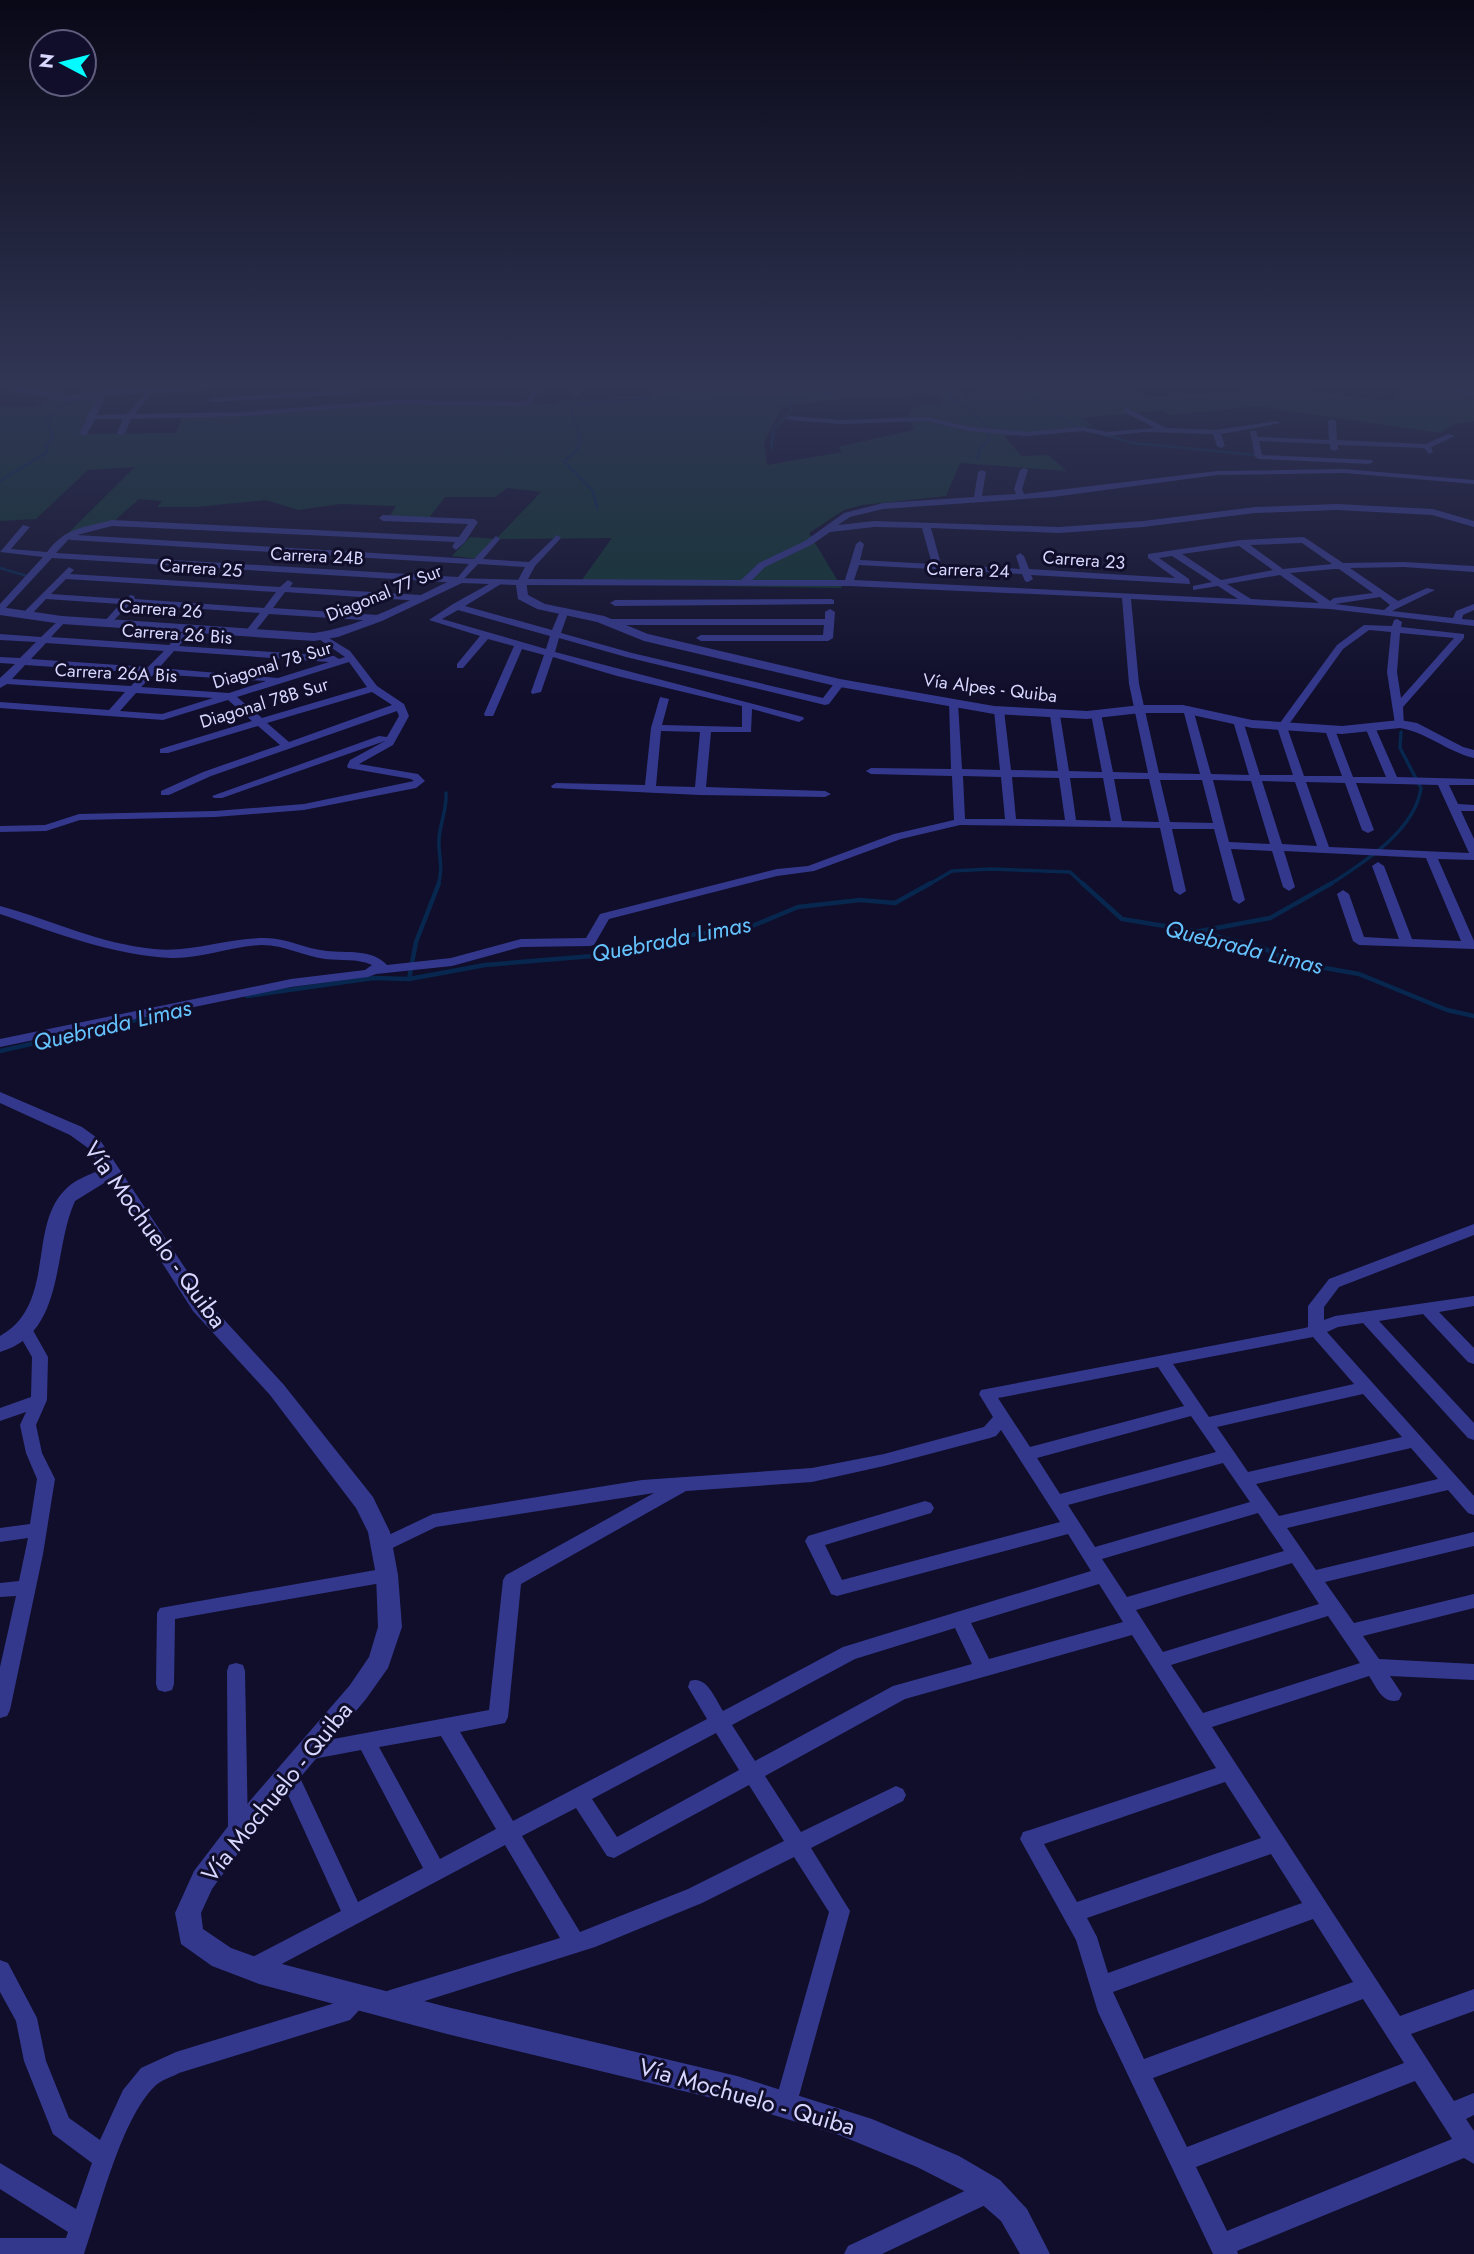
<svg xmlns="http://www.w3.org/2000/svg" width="1474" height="2254" font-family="Jost,sans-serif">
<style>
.green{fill:#103530;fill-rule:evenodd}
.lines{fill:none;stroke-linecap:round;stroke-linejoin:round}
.stream-far2{stroke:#07274f;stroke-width:2.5}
.stream-far1{stroke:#07274f;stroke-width:3.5}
.stream{stroke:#07274f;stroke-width:4.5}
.minor{fill:#34388d;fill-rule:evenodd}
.tertiary{fill:#34388d;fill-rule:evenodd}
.labels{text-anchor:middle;stroke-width:6;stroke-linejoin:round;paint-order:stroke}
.far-street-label{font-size:18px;fill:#d8d7ff;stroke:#100e2a}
.water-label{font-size:23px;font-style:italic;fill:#65c4ff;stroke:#100e2a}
.near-street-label{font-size:24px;fill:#d8d7ff;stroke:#100e2a}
</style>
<rect width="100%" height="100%" fill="#100e2a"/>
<path class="green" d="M849,383H952L966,396L982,394L971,383H1121L1141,397L1290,389L1396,402L1406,383H1474V421L1453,424L1441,433L1257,406L1171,415L1163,410L1081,418L1092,426L1004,436L1021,456L1048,455L1067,471L960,463L946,496L862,505L844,510L809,533L842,588L579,584L612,538L496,539L478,559L452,556L470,537L496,539L541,492L507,488L495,497H445L429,518L390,516L396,506L340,504L298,510L266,500L196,507H157L162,501L139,499L112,523L61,540L135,467L88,470L36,519L0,521V406L36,407L48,399L105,394L84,434L176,433L182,417L396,402L557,404L560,400H607L609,397L652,395L656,385L715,384L717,390L818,391ZM914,394L943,396L940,405L924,404L908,412L914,430L838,447L842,452L767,465L764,443L782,406L849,398L909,399Z"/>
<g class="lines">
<g class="stream-far2">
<path d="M948,383L951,399C968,409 988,418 989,440L979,450L978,459"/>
<path d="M1010,383L1080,429"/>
<path d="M80,395L99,383"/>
<path d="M1102,434L1132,443L1256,455"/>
<path d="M771,449L774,428L790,413L792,397"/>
<path d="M0,481L47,452L46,445L53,438L47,418L74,399"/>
<path d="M597,507L593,491L564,461C589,444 580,438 571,412L574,405C613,402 653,396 692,396C745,396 817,404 867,383"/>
<path d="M0,568L27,576"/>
</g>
<g class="stream-far1">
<path d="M438,885C444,867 438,856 439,839C440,823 447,810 446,793"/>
<path d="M928,885L952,871L991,869L1070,872L1084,885"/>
<path d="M1329,885C1363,863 1415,831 1421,788L1400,748L1401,732"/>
</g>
<g class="stream">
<path d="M1082,883L1122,919L1195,931L1263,948L1291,962L1359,974L1447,1010L1474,1016"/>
<path d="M1200,931L1270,918L1332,883"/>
<path d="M409,979L416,942L439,883"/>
<path d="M247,996L373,978L409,979L485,965L605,955L646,941L750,927L798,907L860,900L895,903L931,883"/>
<path d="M0,1051L180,1010"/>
</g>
<g class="minor">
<path d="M58,383H66L56,399H50Z"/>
<path d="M384,383H392L394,387L387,389Z"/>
<path d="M539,383H547L527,406L396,404L246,416L131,419L125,433L121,435L117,433L123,419H95L86,436L79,434L87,419L86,417L97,401L78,399V395H81L105,397L97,415L127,414L149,389L153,391L135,414L246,412L396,400L525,402Z"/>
<path d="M577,383L584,384L579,395L575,397L571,395Z"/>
<path d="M1426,383H1439L1474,393V397Z"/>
<path d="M352,390H355V394L212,402L208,400L212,398Z"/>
<path d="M1127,408L1166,428L1216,430L1277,421L1281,423L1221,434L1225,446L1221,448L1217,446L1213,434L1144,432L1107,436L1083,431L1026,436L970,431L927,421L841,424L790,420L786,418L790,416L841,420L927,417L970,427L1026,432L1083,427L1107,432L1155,428L1124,412L1123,410Z"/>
<path d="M1332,419L1336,421L1337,440L1426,444L1448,434L1455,436L1431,447L1433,452L1429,454L1424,448L1338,445V449L1334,451L1330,449V444L1259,441L1262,455L1372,460L1373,462L1369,464L1259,459L1255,457L1250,431H1256L1258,437L1329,440L1328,421Z"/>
<path d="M1024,468L1028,470L1022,489L1024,494L1217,471L1344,469L1474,480V484L1344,473L1217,475L1053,497L883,509L850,517L838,525L874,521L1059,527L1143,521L1255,507L1337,504L1433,509L1474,521V527L1432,515L1337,510L1255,513L1143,527L1059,533L931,528L941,564L1020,569L1016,556L1020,553L1024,556L1029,569L1175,578L1148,558V554L1241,540L1304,537L1343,563L1404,562L1474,566V572L1404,567L1350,568L1398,601L1427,588L1435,590L1392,611L1453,618L1456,611L1474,604V610L1463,615L1462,619L1474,620V626L1330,609L1131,599L1139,684L1159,773L1200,774L1183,709L1188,706L1193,709L1211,774L1249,775L1233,721L1238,718L1243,721L1260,775H1293L1277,727L1337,645L1364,625L1392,626L1394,620L1397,619L1402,622L1401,627L1464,634V638L1403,707L1404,726H1396L1395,724L1387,672L1391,632L1369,630L1343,649L1287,727L1304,776H1342L1325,730L1330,727L1335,730L1353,777H1386L1365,727L1370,724L1375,727L1397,777L1474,779V785H1449L1458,804L1474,805V811H1461L1474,839V860L1438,859L1474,941V949L1359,945L1353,941L1337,894L1343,890L1349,894L1364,937L1399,939L1372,866L1378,862L1384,866L1412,939L1461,941L1426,858L1284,851L1295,887L1289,891L1283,887L1272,851L1231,849L1245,900L1239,904L1233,900L1214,829H1172L1186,891L1180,895L1174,891L1160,828L960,825L901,839L814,871L777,876L609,919L594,945L590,946L521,947L452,966L376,974L368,977L291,987L0,1047V1039L291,979L365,970L372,965C357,958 341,961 325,959C303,956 285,945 262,945C231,946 202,959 171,958C112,955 56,933 0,914V906C52,920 100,944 154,949C192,953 227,938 265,938C287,938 305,949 327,951C346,953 373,949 387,965L451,958L521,939L586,938L600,914L777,869L808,866L894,834L954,820L952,776L871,774L866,771L871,768L951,769L949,701L958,703L962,769L1000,770L994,710L999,707L1004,710L1011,770L1058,771L1050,715L1055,712L1060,715L1069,771L1102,772L1091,714L1096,711L1101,714L1113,772L1148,773L1129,684L1122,598L849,586L522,585L517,582L525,567L478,564L460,583L52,558L3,611L0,612V604L43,557L0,552L23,525L30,527L11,549L47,552C66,527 83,528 112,520L459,537L468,524L383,521L379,518L383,515L474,519L478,522L465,542L456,550L452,547L455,542L112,526L77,535L474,559L496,536L500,539L483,559L529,562L557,535L561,538L535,566L528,579L741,580L759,563L805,541L844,513L883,503L974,497L978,472L982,470L986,472L982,496L1016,494L1014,489L1020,470ZM874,527L922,528L932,564L860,560L864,544L860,541L856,544L845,580H752L765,567L811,545L830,532ZM69,539L71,540L469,564L458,577L56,553ZM1302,543L1332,564L1283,569L1250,545ZM1239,546L1273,570L1221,580L1182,554ZM1172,556L1212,582L1193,586V590L1218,586L1238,599L854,580L859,565L1022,574L1025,581L1028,582L1033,579L1031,575L1190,584L1189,579L1159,558ZM1334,569H1339L1373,593L1334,598L1330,601L1290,573ZM1280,575L1319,603L1251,599L1227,584ZM1380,597L1390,605L1384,610L1335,604ZM1400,633L1454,638L1401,698L1397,672ZM963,776L1001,777L1005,819H965ZM1012,777L1059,778L1065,820L1016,819ZM1070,778H1103L1111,821L1076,820ZM1114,779H1149L1159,822L1122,821ZM1160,780H1202L1213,823L1170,822ZM1213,780L1251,781L1270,844L1229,842ZM1262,781L1295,782L1317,846L1282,844ZM1306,782L1345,783L1362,830L1368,833L1374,830L1356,783L1438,785L1469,853L1329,847Z"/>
<path d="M69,567L74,570L70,574L280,587L288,580L293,583L290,587L421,595L426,598L421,601L285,592L273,608L378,615L383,618L378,621L269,614L253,634L250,635L245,632L260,613L130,604L108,626L103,623L120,604L46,599L28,618H22V614ZM66,579L276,592L264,608L135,599L134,596L131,595L125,599L51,594Z"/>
<path d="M498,579L503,582L501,584L465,606L552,630L560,611H566L568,613L561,633L632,653L823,698L836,681H844L845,683L829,704L825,705L626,657L559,638L555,652L803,717L804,719L799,722L752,709L751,732H711L706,787L825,791L831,794L825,797L700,795L552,788L551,786L556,783L645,785L651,728L660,697L669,699L662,725L742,727V706L617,676L553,657L541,692L532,694L531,692L544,655L522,649L494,714L493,716H485L484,714L514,646L488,639L463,668H457V664L480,636L429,620L453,604ZM458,610L550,636L546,649L442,619ZM661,731L700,732L695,787L656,786Z"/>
<path d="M831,599L834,600V604L615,606L610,603L615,600Z"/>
<path d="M830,609L835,612L833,638L828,641H701L696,638L701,635H823L824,625H607L602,622L607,619H825V612Z"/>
<path d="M62,617L67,620L51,637L169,645L190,625L195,628L179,646L334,656L339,659L345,657L316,637L324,635L350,651L377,686L404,704L409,716L393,745L359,764L418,774L425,781L416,788L304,810L215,817L80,820L46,831L0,832V826L45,825L79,814L215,811L304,804L414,781L411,779L348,768L347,766L350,760L385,741L222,798H214L212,796L379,736L387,737L399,716L397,711L211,776L169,795H161V791L203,772L280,745L258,726L168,753H160V749L252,721L228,700L163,720L0,708V702L109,710L125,692L7,684L0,688V678L15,664L0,663V657L20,658L36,642L0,640V634L41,637ZM46,643L164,651L148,667L31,659ZM174,651L329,662L278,678L159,668ZM349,662L367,687L262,718L237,697ZM25,665L143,673L131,686L12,679ZM154,674L266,681L229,693L141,687ZM372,692L392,705L289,742L267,723ZM136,693L213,698L162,714L120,711Z"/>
<path d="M1474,1224V1235L1339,1287L1324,1307V1320L1335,1316L1474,1296V1306L1439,1312L1474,1348V1364L1468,1362L1423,1314L1379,1321L1474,1423V1440L1468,1438L1363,1323L1338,1327L1327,1332L1474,1496V1515L1468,1513L1448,1490L1287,1528L1316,1570L1474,1532V1546L1325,1582L1354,1623L1474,1594V1608L1363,1636L1379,1659L1474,1664V1680L1390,1676L1402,1694L1399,1700C1383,1705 1377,1688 1369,1676L1212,1727L1400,2016L1474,1989V2011L1411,2034L1454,2101L1474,2093V2115L1466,2119L1474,2131V2164L1464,2158L1237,2251L1238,2254H1213L1098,2012L1076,1940L1020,1839L1023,1832L1030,1830L1216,1768L1132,1635L905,1699L765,1776L801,1832L896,1786L903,1789L906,1795L903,1801L811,1848L850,1911L797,2103L794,2111L786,2114L778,2111L775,2103L829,1912L794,1857L702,1903L595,1947L390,2012L382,2009L379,2001L382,1993L390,1990L560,1938L505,1845L261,1975L253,1978L245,1975L242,1968L245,1961L341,1911L278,1773L281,1767L288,1764L295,1767L358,1902L423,1868L361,1750L308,1760L301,1757L298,1751L301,1745L489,1710L503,1580L506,1575L654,1493L436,1527L382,1553L376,1551L373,1546L376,1541L433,1514L642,1480L812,1468L884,1454L984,1427L993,1417L979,1394L981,1390L1305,1328L1308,1327V1306L1329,1279ZM1313,1337L1354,1384L1209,1417L1173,1364ZM1158,1367L1184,1406L1030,1447L998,1398ZM1363,1394L1402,1437L1248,1472L1217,1427ZM1191,1416L1216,1452L1060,1494L1037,1458ZM1001,1430L1060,1522L842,1580L825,1545L931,1513L934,1508L931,1503L925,1501L808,1536L805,1541L831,1594L837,1596L1068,1534L1091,1571L843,1647L723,1711C715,1699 707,1675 690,1681L688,1687L707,1719L513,1821L460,1732L505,1723L508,1717L521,1584L686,1491L812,1482L884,1466L990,1438L996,1436ZM1411,1448L1438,1479L1279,1516L1256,1484ZM1223,1463L1250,1502L1095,1547L1068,1505ZM1258,1513L1284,1551L1127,1597L1102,1559ZM1292,1563L1319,1604L1163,1652L1136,1610ZM1099,1584L1123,1622L989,1659L971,1623ZM1328,1616L1360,1663L1203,1713L1171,1665ZM955,1628L972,1664L893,1686L755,1761L732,1725L855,1659ZM716,1733L739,1770L617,1837L592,1799ZM441,1736L496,1829L440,1859L379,1747ZM1225,1782L1261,1838L1077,1902L1044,1844ZM749,1785L784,1841L688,1889L580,1932L522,1836L576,1808L607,1856L614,1858ZM1271,1854L1302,1903L1108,1973L1097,1937L1087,1918ZM1313,1919L1353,1982L1144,2059L1113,1992ZM1363,1999L1404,2063L1187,2147L1153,2078ZM1415,2081L1452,2139L1227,2231L1196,2167Z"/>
<path d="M24,1323L30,1325L48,1357L47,1400L36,1425L42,1453L55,1479L43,1554L10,1710L7,1716L0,1718V1667L16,1596L0,1597V1583L19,1581L28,1538L0,1542V1528L30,1524L37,1479L26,1453L20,1425L26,1412L0,1421V1408L31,1397L32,1357L16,1329L18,1325Z"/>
<path d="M387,1568L393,1570L396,1575L393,1580L387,1582L175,1619L174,1684L172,1690L165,1692L158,1690L156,1684L157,1613L160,1608Z"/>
<path d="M236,1663L243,1665L245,1671L248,1831L245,1838L238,1840L231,1838L228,1831L227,1671L229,1665Z"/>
<path d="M0,1960L8,1963L37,2018L46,2061L69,2118L100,2140L123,2090L141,2068L176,2052L335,2003L348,1989L356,1986L364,1989L367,1997L364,2005L350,2020L179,2073C172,2077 161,2080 155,2086C121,2119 100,2208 84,2254H0V2238H66L68,2232L0,2189V2163L76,2209L92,2163L53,2134L24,2061L16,2021L0,1992Z"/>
<path d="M990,2179L998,2183L1002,2191L998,2199L882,2254H844L848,2246Z"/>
</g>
<g class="tertiary">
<path d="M0,383L69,395L111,389L291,383L287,386L111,395L69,401L0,389Z"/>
<path d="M551,383H672L668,386H555Z"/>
<path d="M456,578L526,580L528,595L545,604L604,616L648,634L840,679L994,706L1087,711L1141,705H1183L1252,720L1342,726L1400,720L1417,723L1463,747L1474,750V758C1448,752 1426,732 1400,728L1342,734L1252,728L1183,713H1141L1087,719L994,714L840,687L644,641L597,622L537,609L518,599L516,585L462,583L382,621L338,637L314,641L62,624L0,615V607L62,616L314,633C364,626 411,599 456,578Z"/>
<path d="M0,1092L82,1127L100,1140L207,1301L284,1385L373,1497L390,1532L398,1575L402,1627L388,1668L366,1699L247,1841L212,1889L201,1913L203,1929L231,1948L259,1958L447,2007L737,2076L872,2119L959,2156L1000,2180L1027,2209L1050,2254H1020L1001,2221L970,2194L917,2167L839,2135L737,2104L447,2034L259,1984L212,1966L181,1944L175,1913L194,1871L229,1825L350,1685L369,1657L378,1627L376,1575L368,1532L356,1508L270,1395L193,1311L109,1180L75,1201C52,1251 66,1333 0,1352V1336C56,1305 28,1228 64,1191C73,1180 89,1175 102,1169L88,1148L70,1135L0,1103Z"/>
</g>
</g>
<linearGradient id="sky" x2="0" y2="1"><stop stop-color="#090817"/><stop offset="0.55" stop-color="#313655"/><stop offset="1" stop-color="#313655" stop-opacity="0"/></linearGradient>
<rect width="1474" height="699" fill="url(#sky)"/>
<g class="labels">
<g class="far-street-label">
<text transform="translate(317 556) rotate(3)" y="6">Carrera 24B</text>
<text transform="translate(1084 560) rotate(4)" y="6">Carrera 23</text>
<text transform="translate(201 568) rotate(4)" y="6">Carrera 25</text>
<text transform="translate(968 570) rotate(2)" y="6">Carrera 24</text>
<text transform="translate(384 593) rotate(-22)" y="6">Diagonal 77 Sur</text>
<text transform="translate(161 609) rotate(4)" y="6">Carrera 26</text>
<text transform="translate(177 634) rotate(4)" y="6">Carrera 26 Bis</text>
<text transform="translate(272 665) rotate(-17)" y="6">Diagonal 78 Sur</text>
<text transform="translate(116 673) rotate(3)" y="6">Carrera 26A Bis</text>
<text transform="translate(990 688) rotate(7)" y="6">Vía Alpes - Quiba</text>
<text transform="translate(264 703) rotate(-17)" y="6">Diagonal 78B Sur</text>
</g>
<g class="water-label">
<text transform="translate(671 939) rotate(-11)" y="8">Quebrada Limas</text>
<text transform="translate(1244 947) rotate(14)" y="8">Quebrada Limas</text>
<text transform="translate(112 1025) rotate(-13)" y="8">Quebrada Limas</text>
</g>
<g class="near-street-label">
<text transform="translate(155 1235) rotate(54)" y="8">Vía Mochuelo - Quiba</text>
<text transform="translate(277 1792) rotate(-51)" y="8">Vía Mochuelo - Quiba</text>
<text transform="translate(747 2097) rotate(16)" y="8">Vía Mochuelo - Quiba</text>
</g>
</g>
<g transform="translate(63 63) rotate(277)"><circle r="33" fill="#100e2a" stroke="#605e7f" stroke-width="2"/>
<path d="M0-5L12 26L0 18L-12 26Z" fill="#03faff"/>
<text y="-10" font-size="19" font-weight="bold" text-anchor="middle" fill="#d8d7ff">N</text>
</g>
</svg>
